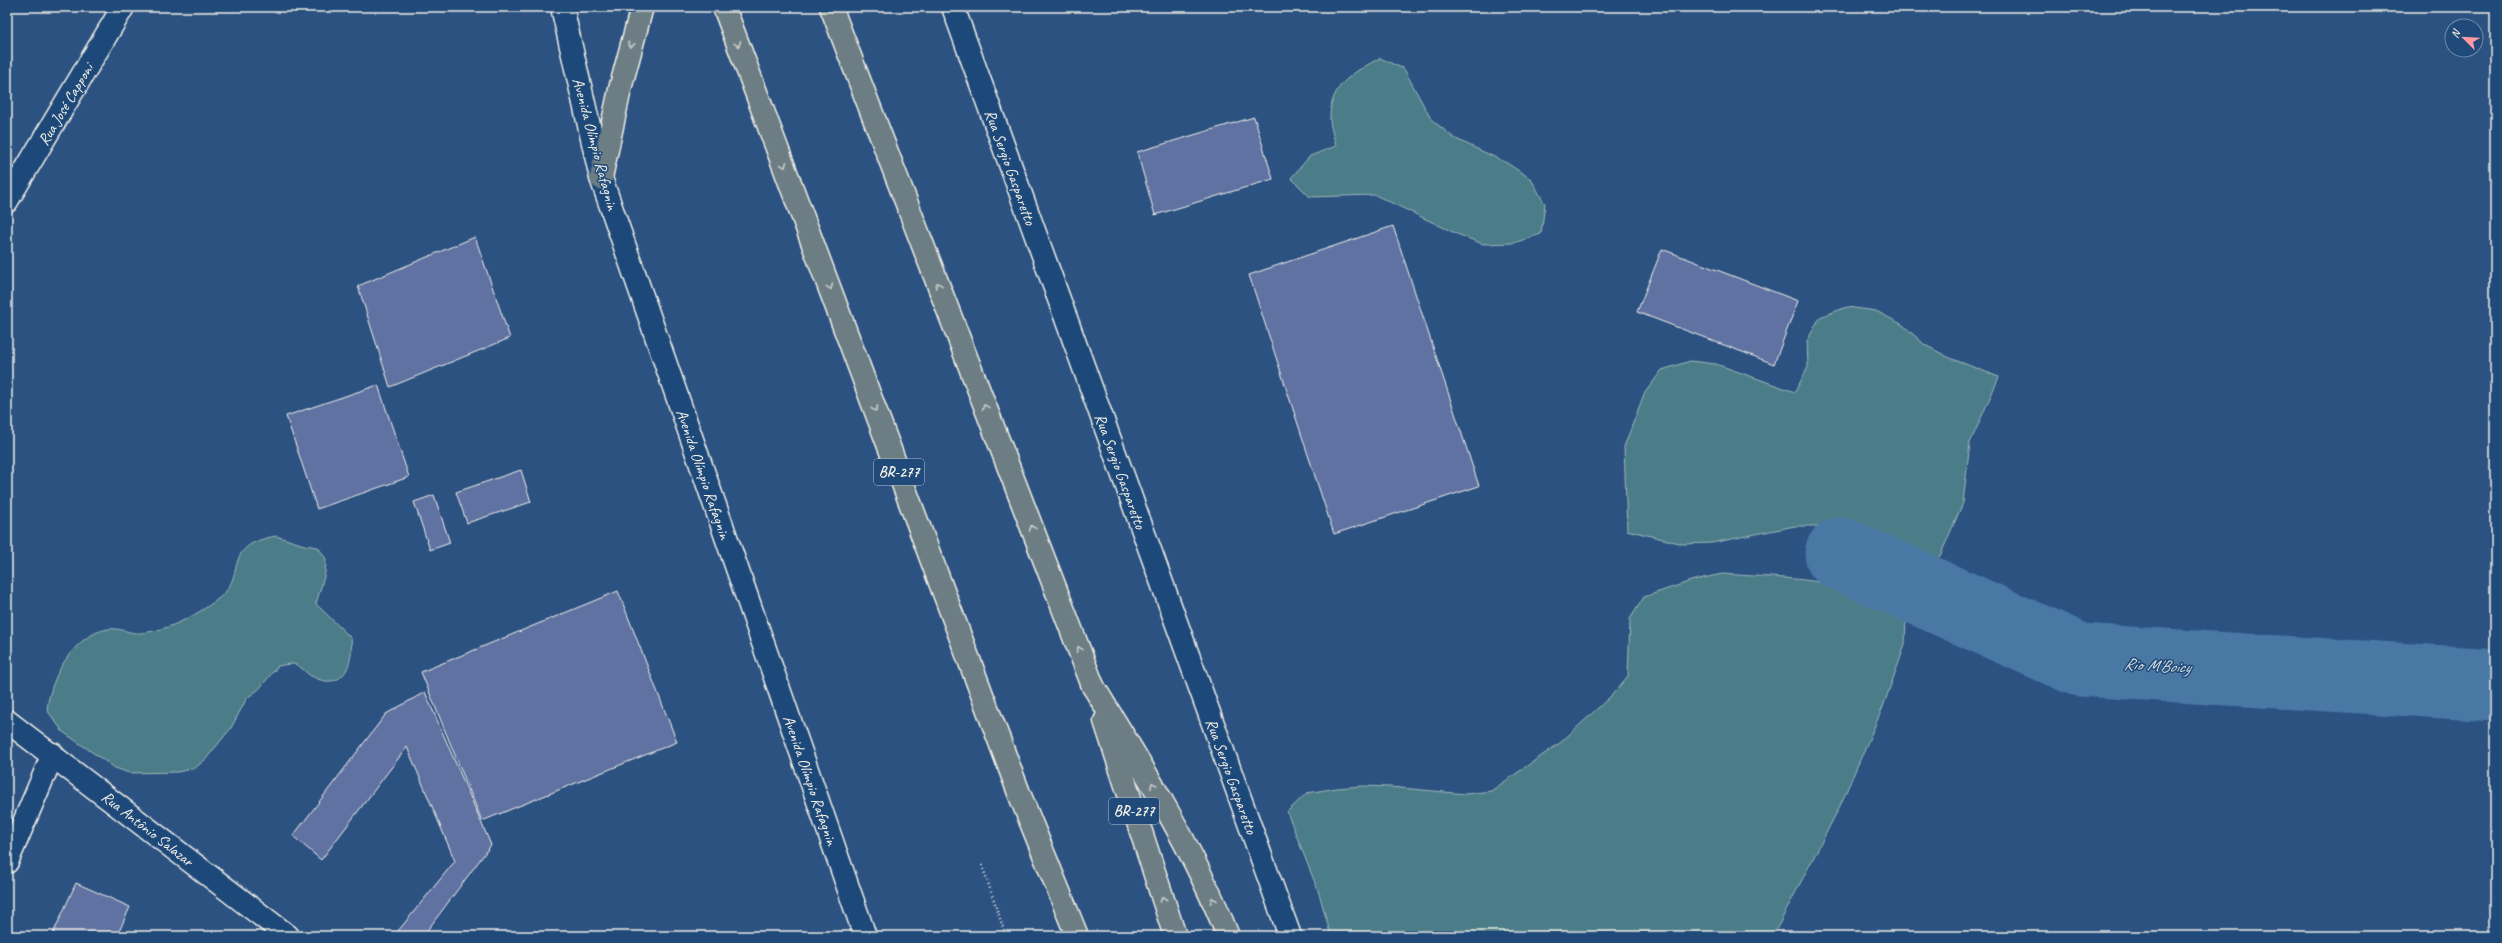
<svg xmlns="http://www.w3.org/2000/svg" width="2502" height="943" font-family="Caveat,sans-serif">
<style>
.green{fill:#4c7d88;stroke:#a0b7b8}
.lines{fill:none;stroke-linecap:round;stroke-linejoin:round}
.river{stroke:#4878a5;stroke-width:73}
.building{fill:#5e72a2;stroke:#f4f1e8}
.minor-casing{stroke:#f4f1e8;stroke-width:25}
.tertiary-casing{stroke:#f4f1e8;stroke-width:25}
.secondary-casing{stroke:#f4f1e8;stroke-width:25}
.trunk-casing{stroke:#f4f1e8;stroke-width:25}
.motorway-casing{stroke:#f4f1e8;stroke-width:25}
.path{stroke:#f4f1e8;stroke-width:2.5;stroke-dasharray:1 3;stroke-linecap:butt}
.minor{stroke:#1f4a7a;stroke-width:22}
.tertiary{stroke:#1f4a7a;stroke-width:22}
.secondary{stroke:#1f4a7a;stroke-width:22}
.trunk{stroke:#6c7e84;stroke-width:22}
.motorway{stroke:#6c7e84;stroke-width:22}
.oneway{stroke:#cbceca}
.labels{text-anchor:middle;stroke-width:3;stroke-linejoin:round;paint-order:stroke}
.shield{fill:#1f4a7a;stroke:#b4bfc7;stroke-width:1}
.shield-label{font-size:15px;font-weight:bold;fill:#f4f1e8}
.street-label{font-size:16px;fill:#f4f1e8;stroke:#1f4a7a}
.water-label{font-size:17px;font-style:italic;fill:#dadfde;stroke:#1f4a7a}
</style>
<rect width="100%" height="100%" fill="#2c5282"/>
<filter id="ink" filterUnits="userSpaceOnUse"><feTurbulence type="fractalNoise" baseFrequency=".025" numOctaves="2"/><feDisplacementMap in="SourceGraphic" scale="8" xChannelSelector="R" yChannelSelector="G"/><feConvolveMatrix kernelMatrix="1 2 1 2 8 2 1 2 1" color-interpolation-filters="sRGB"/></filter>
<g filter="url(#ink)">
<g class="green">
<path d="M1380,58L1404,69L1431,119L1454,138L1507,163L1531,179L1545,204L1541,234L1514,243L1483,244L1457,234L1375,195L1310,197L1291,178L1310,156L1336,146C1334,137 1330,127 1330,118C1330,84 1354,72 1380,58Z"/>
<path d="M1847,307L1876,311L1903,325L1925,345L1950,358L1999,377L1970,443L1963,503L1940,556L1915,574L1887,569L1849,537L1823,526H1795L1712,543L1683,544L1627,530L1624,447L1644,394L1662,370L1690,361L1716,364L1795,392L1808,367L1807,341L1820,317Z"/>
<path d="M276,536L304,545L318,547L326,559L325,573L316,604L351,638C354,665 343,693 311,676C306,673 300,665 293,664C289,664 283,665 278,666L259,689L247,698L231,728L206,759L195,768L178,772L129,773L115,768L63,732L47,710C50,678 73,635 108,629C119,627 130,634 141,633C170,630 195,616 218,599C249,575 219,546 276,536Z"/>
<path d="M1722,574C1775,578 1834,577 1883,601C1891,605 1899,612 1906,617L1905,645L1883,707L1839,808L1773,936H1331L1319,893L1287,812L1307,793L1337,788L1363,786L1390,787L1466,794L1491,791L1560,743L1611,696L1628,676L1630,619L1644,597L1694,580Z"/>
</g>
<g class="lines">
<path class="river" d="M1841,554L2080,660L2495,685"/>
</g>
<g class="building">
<path d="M1254,117L1273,179L1155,215L1137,152Z"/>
<path d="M1393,226L1479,486L1334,534L1249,275Z"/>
<path d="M475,237L510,338L390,387L358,286Z"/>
<path d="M1662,249L1798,301L1774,364L1637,312Z"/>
<path d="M378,385L409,477L317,509L286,416Z"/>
<path d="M521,470L531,502L467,523L456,492Z"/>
<path d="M434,495L450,543L430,550L414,502Z"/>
<path d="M618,591L677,742L482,821L421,672Z"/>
<path d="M425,692L491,845L423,936H394L455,861L407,747L321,860L293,836L386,714Z"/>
<path d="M76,883L130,907L117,936H52Z"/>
</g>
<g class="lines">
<defs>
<g id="minor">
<path d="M7,201L123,7"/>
<path d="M7,721L288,936"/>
<path d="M7,862L53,754"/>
</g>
<path id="tertiary" d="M562,7L601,178L865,936"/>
<path id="secondary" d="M953,7L1290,936"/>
<g id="trunk">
<path d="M1093,686C1142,766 1193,848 1228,936"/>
<path d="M1105,721L1175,936"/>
</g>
<g id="motorway">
<path d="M724,7L1019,793L1077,936"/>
<path d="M831,7L1093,686"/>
<path d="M601,178L620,89L642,7"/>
</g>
</defs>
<use href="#minor" class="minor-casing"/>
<use href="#tertiary" class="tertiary-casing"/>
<use href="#secondary" class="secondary-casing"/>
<use href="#trunk" class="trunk-casing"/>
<use href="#motorway" class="motorway-casing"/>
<path class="path" d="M982,865L1006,936"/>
<use href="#minor" class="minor"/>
<use href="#tertiary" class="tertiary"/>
<use href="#secondary" class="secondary"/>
<use href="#trunk" class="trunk"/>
<use href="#motorway" class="motorway"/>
</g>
<defs><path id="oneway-chevron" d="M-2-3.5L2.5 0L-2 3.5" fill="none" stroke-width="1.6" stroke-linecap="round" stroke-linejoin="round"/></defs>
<g class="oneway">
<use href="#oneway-chevron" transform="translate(738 44) rotate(69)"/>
<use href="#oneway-chevron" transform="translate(631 45) rotate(104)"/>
<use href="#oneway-chevron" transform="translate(784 165) rotate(69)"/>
<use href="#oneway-chevron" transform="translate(938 285) rotate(-111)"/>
<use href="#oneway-chevron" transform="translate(830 287) rotate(69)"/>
<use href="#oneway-chevron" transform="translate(985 407) rotate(-111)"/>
<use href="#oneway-chevron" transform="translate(875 409) rotate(69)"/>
<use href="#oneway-chevron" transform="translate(1032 528) rotate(-111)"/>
<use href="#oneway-chevron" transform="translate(1079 649) rotate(-111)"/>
<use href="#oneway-chevron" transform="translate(1153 785) rotate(-118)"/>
<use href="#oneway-chevron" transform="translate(1163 899) rotate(-108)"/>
<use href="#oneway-chevron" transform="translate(1213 900) rotate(-112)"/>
</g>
</g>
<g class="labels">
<g class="shield">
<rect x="874" y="459" width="50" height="26" rx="3"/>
<rect x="1109" y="798" width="50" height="26" rx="3"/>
</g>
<g class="shield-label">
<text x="899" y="477">BR-277</text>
<text x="1134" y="816">BR-277</text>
</g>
<g class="street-label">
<text transform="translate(65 104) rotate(-59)" y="6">Rua José Capponi</text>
<text transform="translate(596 144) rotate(75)" y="6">Avenida Olímpio Rafagnin</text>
<text transform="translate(1011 167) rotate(70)" y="6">Rua Sergio Gasparetto</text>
<text transform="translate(1121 471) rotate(70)" y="6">Rua Sergio Gasparetto</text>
<text transform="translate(704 474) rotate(71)" y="6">Avenida Olímpio Rafagnin</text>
<text transform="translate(1232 776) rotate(70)" y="6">Rua Sergio Gasparetto</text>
<text transform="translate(811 780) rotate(71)" y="6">Avenida Olímpio Rafagnin</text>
<text transform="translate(148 828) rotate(38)" y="6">Rua Antônio Salazar</text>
</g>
<g class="water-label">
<text transform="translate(2157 665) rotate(3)" y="6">Rio M'Boicy</text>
</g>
</g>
<rect width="2502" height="943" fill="none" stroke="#1f4a7a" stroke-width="24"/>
<rect x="12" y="12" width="2478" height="919" fill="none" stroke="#f4f1e8" stroke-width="1.5" filter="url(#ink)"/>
<g transform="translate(2464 38) rotate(294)"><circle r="19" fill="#1f4a7a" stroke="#748da6"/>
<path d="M0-3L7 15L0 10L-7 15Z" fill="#ff9aa2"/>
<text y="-6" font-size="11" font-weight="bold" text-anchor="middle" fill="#f4f1e8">N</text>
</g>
</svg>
